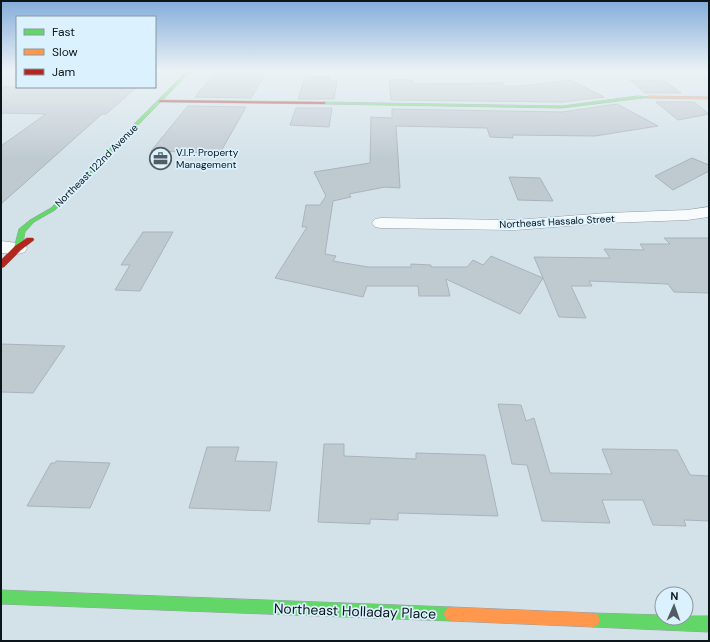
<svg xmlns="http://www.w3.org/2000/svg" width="710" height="642" font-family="'DM Sans',sans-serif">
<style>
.building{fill:#bfc9d0;stroke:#a9b3ba}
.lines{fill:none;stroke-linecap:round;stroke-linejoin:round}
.street-casing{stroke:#939ea4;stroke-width:1}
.fast-casing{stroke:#939ea4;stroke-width:1}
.slow-casing{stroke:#939ea4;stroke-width:1}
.jam-casing{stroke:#939ea4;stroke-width:1}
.street{fill:#f8fbfc;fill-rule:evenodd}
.fast{fill:#63d668;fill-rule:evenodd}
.slow{fill:#ff974d;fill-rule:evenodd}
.jam{fill:#b3261e;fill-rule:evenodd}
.labels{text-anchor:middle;stroke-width:3.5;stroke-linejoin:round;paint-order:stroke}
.far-poi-label{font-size:10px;fill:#0b151a;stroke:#dbf1fd;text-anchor:start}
.far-street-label{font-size:10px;fill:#0b151a;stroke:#dbf1fd}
.near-street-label{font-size:14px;fill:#0b151a;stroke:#dbf1fd}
</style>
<rect width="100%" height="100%" fill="#d3e2e9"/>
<g class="building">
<path d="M217,70H267L251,98L195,97Z"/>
<path d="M305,77H330L329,81H337L334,99H298Z"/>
<path d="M389,80H412L413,84L503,83L504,86H523L571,80L604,97L562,102L391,100Z"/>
<path d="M630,80L664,81L681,93H645Z"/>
<path d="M1,87H137L106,114H102L1,204V146L46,114L1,113Z"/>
<path d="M656,102H694L709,114L678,120Z"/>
<path d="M617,104L658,126L595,136L512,135L513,138L490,137L487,128L396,126L400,188L385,187L349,194L351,197L333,201L325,254L336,256L333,261L368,267H411V264L431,265V267H467L473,260L483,265L491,256L543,278L534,257L610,258L604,249L644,250L640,244H670L664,238H709V293L674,292L668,284L589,281L592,286H571L586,318L559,317L543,278L520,314L446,279L450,296H419L418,286H367L363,297L275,278L307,227H302L306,205H320L326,196L314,172L370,163L371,117L392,118V109L562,112Z"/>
<path d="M188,106L246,107L220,153L151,151Z"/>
<path d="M296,108H332L329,127L290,125Z"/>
<path d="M692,158L709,165V171L673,190L655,176Z"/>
<path d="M509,177L540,178L553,201L518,200Z"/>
<path d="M143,232H173L140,291L115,290L130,265H121Z"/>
<path d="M1,344L65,346L33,393L1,392Z"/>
<path d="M498,404L521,405L526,421L534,418L550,473L612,474L602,449L677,450L690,475L709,476V521L684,520L686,526L653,525L643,500H602L610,523L542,521L527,465L512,464Z"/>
<path d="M324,444H344V456L416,459V453L485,455L498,516L398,513V520L370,519V524L318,522Z"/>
<path d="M207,447H239L235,461L277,462L270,511L189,508Z"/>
<path d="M56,461L110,463L90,508L27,506L51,463H55Z"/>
</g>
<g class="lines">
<defs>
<g id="street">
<path d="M697,70H709V77Z"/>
<path d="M709,207V217L687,220L607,223L515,230L381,228L375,227L372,223L375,219L381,218L515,220L607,213L687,210Z"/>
<path d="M1,241L25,244L27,248L25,252L18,254L1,253Z"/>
</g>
<g id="fast">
<path d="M188,70H192L55,210L34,222L25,232L22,248L18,250H15L14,248L19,229L30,220L51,208Z"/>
<path d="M638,96L651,97L562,108L324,104L322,103L324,102L562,106Z"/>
<path d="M1,590L451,607L456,609L458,614L456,619L451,621L1,604Z"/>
<path d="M593,613L662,615V618H686V616H709V632L593,627L588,625L586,620L588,615Z"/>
</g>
<g id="slow">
<path d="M649,96L709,97V99L647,98Z"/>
<path d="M451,607L593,613L598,615L600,620L598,625L593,627L451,621L446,619L444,614L446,609Z"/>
</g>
<g id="jam">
<path d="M160,100L324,102L326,103L324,104L158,102Z"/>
<path d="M27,238H33L34,240L21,250L4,267L1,268V260L15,246Z"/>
</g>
</defs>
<use href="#street" class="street-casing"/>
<use href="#fast" class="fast-casing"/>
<use href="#slow" class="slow-casing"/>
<use href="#jam" class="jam-casing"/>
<use href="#street" class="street"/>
<use href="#fast" class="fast"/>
<use href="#slow" class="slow"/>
<use href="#jam" class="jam"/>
</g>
<linearGradient id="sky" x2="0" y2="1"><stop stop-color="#83acda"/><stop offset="0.44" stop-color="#ebf2f5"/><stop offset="1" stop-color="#ebf2f5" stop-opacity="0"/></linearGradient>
<rect width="710" height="160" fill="url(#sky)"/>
<defs>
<symbol id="office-ring" viewBox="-11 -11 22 22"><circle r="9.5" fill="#dbf1fd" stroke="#515d62" stroke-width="1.5"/><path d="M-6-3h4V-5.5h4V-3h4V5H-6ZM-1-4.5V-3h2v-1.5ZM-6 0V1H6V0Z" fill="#515d62"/></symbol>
</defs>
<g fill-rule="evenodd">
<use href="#office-ring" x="148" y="146" width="25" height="25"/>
</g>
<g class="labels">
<g class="far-poi-label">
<text x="176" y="156">V.I.P. Property<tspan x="176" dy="12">Management</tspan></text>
</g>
<g class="far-street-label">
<text transform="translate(96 165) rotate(-45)" y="4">Northeast 122nd Avenue</text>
<text transform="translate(557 221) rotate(-3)" y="4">Northeast Hassalo Street</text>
</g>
<g class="near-street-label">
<text transform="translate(355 611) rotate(2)" y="5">Northeast Holladay Place</text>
</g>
</g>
<rect width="710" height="642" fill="none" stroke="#0b151a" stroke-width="4"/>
<rect x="16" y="16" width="140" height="72" fill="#dbf1fd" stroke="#8899a2"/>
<rect x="24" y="29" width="20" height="6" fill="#63d668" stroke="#8899a2"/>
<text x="52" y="36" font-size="12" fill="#0b151a">Fast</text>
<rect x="24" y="49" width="20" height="6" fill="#ff974d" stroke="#8899a2"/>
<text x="52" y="56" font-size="12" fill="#0b151a">Slow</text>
<rect x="24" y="69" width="20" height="6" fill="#b3261e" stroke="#8899a2"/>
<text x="52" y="76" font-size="12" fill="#0b151a">Jam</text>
<g transform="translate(674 606) rotate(2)"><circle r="19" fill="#dbf1fd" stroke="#8899a2"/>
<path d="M0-3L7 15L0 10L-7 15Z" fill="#515d62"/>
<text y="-6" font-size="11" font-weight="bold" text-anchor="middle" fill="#0b151a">N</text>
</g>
</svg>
